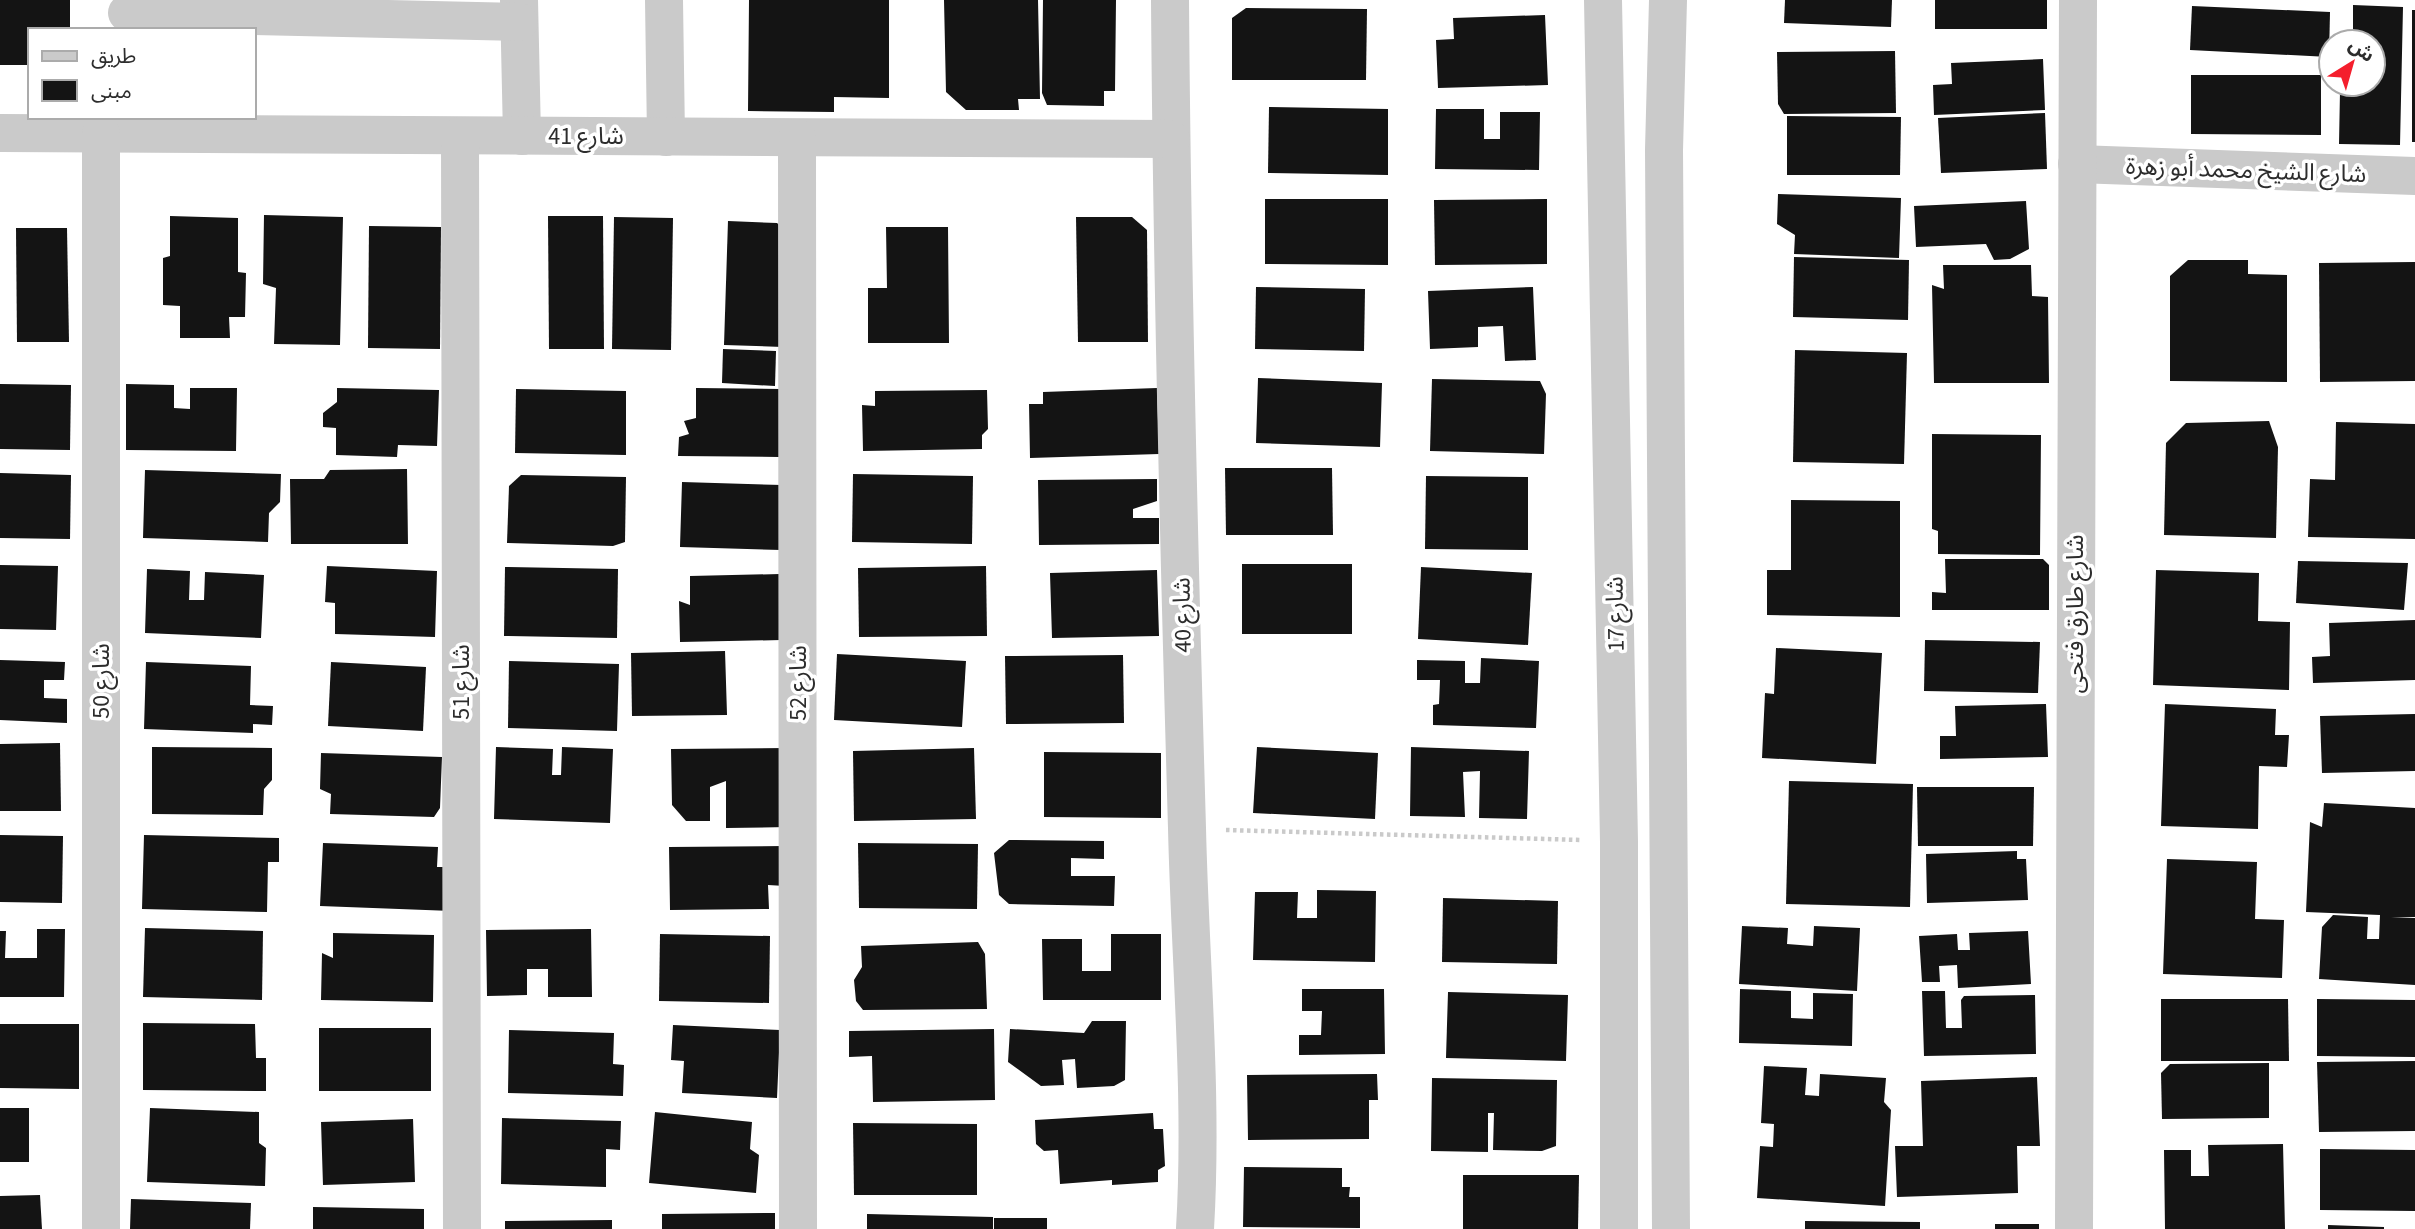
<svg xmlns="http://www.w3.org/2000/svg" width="2415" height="1229" font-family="'Source Sans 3','Noto Sans Arabic',sans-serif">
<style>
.building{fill:#141414}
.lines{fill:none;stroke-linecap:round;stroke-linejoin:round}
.path{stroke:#cacaca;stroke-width:4.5;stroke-dasharray:3.5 3.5;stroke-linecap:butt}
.minor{stroke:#cacaca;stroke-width:38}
.labels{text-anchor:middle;stroke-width:7;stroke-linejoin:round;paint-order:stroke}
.street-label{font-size:24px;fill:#2d2d2d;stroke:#fff}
</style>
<rect width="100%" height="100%" fill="#fff"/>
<g class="building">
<path d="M0,0H70V30H30V65H0Z"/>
<path d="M749,0H889V98L834,97V112L748,111Z"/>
<path d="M944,0H1038L1040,99H1018L1019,110H966L946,92Z"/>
<path d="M1043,0H1116L1115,91H1104V106L1047,105L1042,93Z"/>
<path d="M1785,0H1892L1891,27L1784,23Z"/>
<rect x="1935" y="0" width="112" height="29"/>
<path d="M2353,5L2403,7L2400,145L2339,144L2340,91L2352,92V84H2373V42H2353Z"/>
<path d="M2192,6L2330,12L2329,57L2190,50Z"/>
<path d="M1246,8L1367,9L1366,80H1232V18Z"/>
<rect x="2412" y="10" width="3" height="132"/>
<path d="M1545,15L1548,85L1438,88L1436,40L1454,39L1453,18Z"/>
<path d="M1895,51L1896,113L1784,114L1778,104L1777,52Z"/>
<path d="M2043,59L2045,110L1934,115L1933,85L1952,84L1951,63Z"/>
<path d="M2191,75H2321V135L2191,134Z"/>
<path d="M1269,107L1388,109V175L1268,173Z"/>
<path d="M1436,109H1484V139H1500V112H1540L1539,170L1435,169Z"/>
<path d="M2045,113L2047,169L1941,173L1938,118Z"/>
<path d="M1787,116L1901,117L1900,175H1787Z"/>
<path d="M1778,194L1901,198L1899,258L1794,254L1795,235L1777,224Z"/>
<path d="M1265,199H1388V265L1265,264Z"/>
<path d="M1547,199V264L1435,265L1434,200Z"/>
<path d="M2026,201L2029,249L2010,259L1994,260L1986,244L1916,247L1914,206Z"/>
<path d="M264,215L343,217L340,345L274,344L276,288L263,284Z"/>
<path d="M170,216L238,218V272L246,273L245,317H229L230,338H180V306L163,305V258L170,256Z"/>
<path d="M548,216H603L604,349H549Z"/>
<path d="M614,217L673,218L671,350L612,349Z"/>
<path d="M1076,217H1132L1147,230L1148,342H1078Z"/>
<path d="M728,221L777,223L788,233L783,347L724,345Z"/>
<path d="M369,226L441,227L440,349L368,348Z"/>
<path d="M886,227H948L949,343H868V288H887Z"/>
<path d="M16,228H67L69,342H17Z"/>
<path d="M1794,257L1909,260L1908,320L1793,317Z"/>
<path d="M2188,260H2248V274L2287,275V382L2170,381V276Z"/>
<path d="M2415,262V381L2320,382L2319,263Z"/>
<path d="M1943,265H2031L2032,296L2048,297L2049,383H1934L1932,285L1944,289Z"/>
<path d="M1256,287L1365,289L1364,351L1255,349Z"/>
<path d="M1533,287L1536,360L1505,361L1503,326L1478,327V347L1430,349L1428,291Z"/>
<path d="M723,349L776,351L775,386L722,383Z"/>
<path d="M1795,350L1907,353L1904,464L1793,462Z"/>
<path d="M1258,378L1382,383L1380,447L1256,443Z"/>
<path d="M1432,379L1540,381L1546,394L1544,454L1430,451Z"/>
<path d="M0,384L71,385L70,450L0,449Z"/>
<path d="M126,384L174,385V408L190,409V388H237L236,451L126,450Z"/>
<path d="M337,388L439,390L437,446L398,445L397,457L336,455V428L323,427V413L337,402Z"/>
<path d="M696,388L780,389L779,457L678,456L679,437L689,434L684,421L696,418Z"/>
<path d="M1157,388L1159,454L1030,458L1029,404H1043V392Z"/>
<path d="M516,389L626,391V455L515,453Z"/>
<path d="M987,390L988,429L982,435V449L863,451L862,405L875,406V391Z"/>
<path d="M2269,421L2278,447L2276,538L2164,535L2166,443L2186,423Z"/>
<path d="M2336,422L2415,424V539L2308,537L2310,479L2335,480Z"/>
<path d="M1932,434L2041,435L2040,555L1938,554V531L1932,529Z"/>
<path d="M1225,468H1332L1333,535H1226Z"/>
<path d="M407,469L408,544H291L290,479H324L330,470Z"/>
<path d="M145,470L281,474L280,502L269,513L268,542L143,538Z"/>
<path d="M0,473L71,475L70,539L0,538Z"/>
<path d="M853,474L973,476L972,544L852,542Z"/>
<path d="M521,475L626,477L625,542L613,546L507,543L509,486Z"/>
<path d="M1426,476L1528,477V550L1425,549Z"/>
<path d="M1157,479V501L1133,509V518H1159V544L1039,545L1038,480Z"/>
<path d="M682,482L782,485L781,550L680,547Z"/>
<path d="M1791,500L1900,501V617L1767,615V570H1791Z"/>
<path d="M1945,559H2043L2049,565V610H1932V592L1946,593Z"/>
<path d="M2298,561L2408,563L2404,610L2296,603Z"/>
<rect x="1242" y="564" width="110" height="70"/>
<path d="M0,565L58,566L56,630L0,629Z"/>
<path d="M327,566L437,571L435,637L335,634V603L325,602Z"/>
<path d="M986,566L987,636L859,637L858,568Z"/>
<path d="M505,567L618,569L617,638L504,636Z"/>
<path d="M1421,567L1532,573L1528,645L1418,639Z"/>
<path d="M147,569L190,571L189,600H204L205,572L264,575L261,638L145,633Z"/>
<path d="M1157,570L1159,636L1052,638L1050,573Z"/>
<path d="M2156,570L2259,573L2258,621L2290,622L2289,690L2153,685Z"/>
<path d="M780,574L781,640L680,642L679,601L690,605V576Z"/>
<path d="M2415,620V680L2313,683L2312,657L2330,656L2329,623Z"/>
<path d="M1925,640L2040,642L2038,693L1924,691Z"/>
<path d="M1776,648L1882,653L1876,764L1762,758L1765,693L1774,694Z"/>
<path d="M725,651L727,715L632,716L631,653Z"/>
<path d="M837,654L966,661L962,727L834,720Z"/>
<path d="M1123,655L1124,723L1006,724L1005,656Z"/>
<path d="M1481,658L1539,661L1536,728L1433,725V705L1439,704L1440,680H1417V660L1465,661V683H1480Z"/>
<path d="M0,660L65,662L64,680H44V698L67,699V723L0,720Z"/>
<path d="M509,661L619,664L617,731L508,728Z"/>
<path d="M146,662L251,666L250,705L273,706L272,725L253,724V733L144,729Z"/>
<path d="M331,662L426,667L423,731L328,726Z"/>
<path d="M2046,704L2048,757L1940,759V736H1956L1955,706Z"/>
<path d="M2165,704L2276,709L2275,735H2289L2287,767L2259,766L2258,829L2161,826Z"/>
<path d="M2415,714V771L2322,773L2320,716Z"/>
<path d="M60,743L61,811H0V744Z"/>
<path d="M152,747L272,748V780L264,789L263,815L152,814Z"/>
<path d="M496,747L553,749L552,775H561L562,747L613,749L610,823L494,819Z"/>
<path d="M1257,747L1378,753L1375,819L1253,813Z"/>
<path d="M1411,747L1529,751L1527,819L1479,818L1480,771L1463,772L1465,817L1410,816Z"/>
<path d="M787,748L788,827L726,828V781L710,787V821H686L672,805L671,749Z"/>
<path d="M974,748L976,819L854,821L853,751Z"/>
<path d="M1044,752L1161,753V818L1044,817Z"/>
<path d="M321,753L442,757L440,808L434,817L330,814L331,794L320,789Z"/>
<path d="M1789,781L1913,784L1910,907L1786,904Z"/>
<path d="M1917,787H2034L2033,846H1918Z"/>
<path d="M2324,803L2415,808V917H2391L2415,918V985L2319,979L2322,927L2333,915L2368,917L2367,939H2379L2380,915L2306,912L2310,822L2322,827Z"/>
<path d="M0,835L63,836L62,903L0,902Z"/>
<path d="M144,835L279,838V862H268L267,912L142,909Z"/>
<path d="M1009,840L1104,841V859L1071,858V876H1115L1114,906L1009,904L999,895L994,853Z"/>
<path d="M323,843L438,847L437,867H453L452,911L320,906Z"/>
<path d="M858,843L978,844L977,909L859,908Z"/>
<path d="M785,846V886L768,885L769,909L670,910L669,847Z"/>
<path d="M2017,851V859H2026L2028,900L1927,903L1926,854Z"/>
<path d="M2167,859L2257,862L2255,919L2284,920L2282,978L2163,974Z"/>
<path d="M1317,890L1376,891L1375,962L1253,960L1255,892H1298L1297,918H1317Z"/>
<path d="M1443,898L1558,901L1557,964L1442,962Z"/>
<path d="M1742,926L1788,928L1787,944L1813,946L1814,926L1860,928L1857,991L1739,984Z"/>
<path d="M145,928L263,931L262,1000L143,997Z"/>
<path d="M37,929H65L64,997H0V931H6L5,958H37Z"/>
<path d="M591,929L592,997H548V969H527V995L487,996L486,930Z"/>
<path d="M2028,931L2031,984L1958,988L1957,965L1939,966L1940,982H1922L1919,936L1957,934L1958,950H1970L1969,933Z"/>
<path d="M333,933L434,935L433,1002L321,1000L322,953L333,958Z"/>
<path d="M660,934L770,936L769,1003L659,1001Z"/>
<path d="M1111,934H1161V1000H1043L1042,939H1082V971H1111Z"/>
<path d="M978,942L985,954L987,1009L863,1010L856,1001L854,980L862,967L861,946Z"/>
<path d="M1302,989H1384L1385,1054L1299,1055V1035H1321L1322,1011H1302Z"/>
<path d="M1740,989L1791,991V1018L1813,1019V993L1853,994L1852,1046L1739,1043Z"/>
<path d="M1922,991H1945L1946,1028H1962L1961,1000L1964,996L2035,995L2036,1054L1924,1056Z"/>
<path d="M1448,992L1568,995L1566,1061L1446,1058Z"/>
<path d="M2161,999H2288L2289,1061H2161Z"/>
<path d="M2317,999L2415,1000V1057L2317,1056Z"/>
<path d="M1092,1021H1126L1125,1080L1114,1086L1077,1088L1075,1059L1062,1060L1064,1085L1041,1086L1008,1062L1010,1029L1084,1033Z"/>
<path d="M143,1023L255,1024L256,1058H266V1091L143,1090Z"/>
<path d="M0,1024H79V1089L0,1088Z"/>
<path d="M673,1025L780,1030L777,1098L682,1093L684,1061L671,1060Z"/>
<rect x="319" y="1028" width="112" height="63"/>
<path d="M994,1029L995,1100L873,1102L872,1056L849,1057V1031Z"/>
<path d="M509,1030L614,1033L613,1064L624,1065L623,1096L508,1093Z"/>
<path d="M2415,1061V1131L2319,1132L2317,1062Z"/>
<path d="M2269,1063V1118L2162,1119L2161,1073L2170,1064Z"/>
<path d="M1764,1066L1807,1068L1805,1095L1819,1096L1820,1074L1886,1078L1884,1102L1891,1110L1885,1206L1757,1198L1760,1146L1773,1147L1774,1124L1761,1123Z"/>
<path d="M1377,1074L1378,1100H1369V1139L1248,1140L1247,1075Z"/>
<path d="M2037,1077L2040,1146H2017L2018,1193L1897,1197L1895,1146H1923L1921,1081Z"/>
<path d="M1432,1078L1557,1080L1556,1146L1542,1151L1493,1150L1494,1113H1488V1152L1431,1151Z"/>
<rect x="0" y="1108" width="29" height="54"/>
<path d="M150,1108L259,1112V1143L266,1148L265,1186L147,1182Z"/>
<path d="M655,1112L752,1122L750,1149L759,1155L756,1193L649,1183Z"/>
<path d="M1153,1113L1154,1129H1163L1165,1166L1158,1170V1182L1112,1185V1180L1060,1184L1058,1150L1044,1151L1036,1144L1035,1120Z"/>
<path d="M502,1118L621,1121L620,1150L606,1149V1187L501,1184Z"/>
<path d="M413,1119L415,1182L323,1185L321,1122Z"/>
<path d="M853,1123L977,1124V1195H854Z"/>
<path d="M2283,1144L2285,1229H2165L2164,1150H2191V1176H2209L2208,1145Z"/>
<path d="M2320,1149L2415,1150V1211L2320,1210Z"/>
<path d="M1244,1167L1342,1168V1187H1350L1349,1197H1360V1228L1243,1227Z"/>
<path d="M1463,1175H1579L1578,1229H1463Z"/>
<path d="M40,1195L42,1229H0V1196Z"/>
<path d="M131,1199L251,1203L250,1229H130Z"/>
<path d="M313,1207L424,1209V1229H313Z"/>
<path d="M775,1213V1229H662V1214Z"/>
<path d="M867,1214L993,1217V1229H867Z"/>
<rect x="994" y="1218" width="53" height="11"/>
<path d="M612,1220V1229H505V1221Z"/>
<path d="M1805,1221L1920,1222V1229H1805Z"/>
<rect x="1995" y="1224" width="44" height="5"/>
<path d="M2328,1225L2384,1227V1229H2328Z"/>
</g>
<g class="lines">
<path class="path" d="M1226,830L1581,840"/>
<g class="minor">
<path d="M519,0L522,136"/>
<path d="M664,0L666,137"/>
<path d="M1170,0C1172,276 1179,552 1187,828C1190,961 1203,1096 1195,1229"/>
<path d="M1603,0L1619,842V1229"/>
<path d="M1668,0L1664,150L1671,1229"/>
<path d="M127,13L519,22"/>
<path d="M0,133L1171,139"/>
<path d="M101,134V1229"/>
<path d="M460,136L462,1229"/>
<path d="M797,138L798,1229"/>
<path d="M2077,164L2415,176"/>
<path d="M2074,1229L2078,0"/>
</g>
</g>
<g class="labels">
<g class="street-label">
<text x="586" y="144">شارع 41</text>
<text transform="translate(2246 170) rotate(2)" y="8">شارع الشيخ محمد أبو زهرة</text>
<text transform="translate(1615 614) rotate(-91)" y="8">شارع 17</text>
<text transform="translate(2075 614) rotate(-90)" y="8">شارع طارق فتحى</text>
<text transform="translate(1182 615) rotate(-91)" y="8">شارع 40</text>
<text transform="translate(101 681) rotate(-90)" y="8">شارع 50</text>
<text transform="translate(461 682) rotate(-90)" y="8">شارع 51</text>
<text transform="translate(798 683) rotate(-90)" y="8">شارع 52</text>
</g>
</g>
<rect x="28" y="28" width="228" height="91" fill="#ffffff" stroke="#ababab" stroke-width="2"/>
<rect x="42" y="51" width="35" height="10" fill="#cacaca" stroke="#ababab" stroke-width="2"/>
<text x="91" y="63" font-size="21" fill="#2d2d2d">طريق</text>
<rect x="42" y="80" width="35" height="21" fill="#141414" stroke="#ababab" stroke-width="2"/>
<text x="91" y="98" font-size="21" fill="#2d2d2d">مبنى</text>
<g transform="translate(2352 63) rotate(37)"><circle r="33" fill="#ffffff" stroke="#ababab" stroke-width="2"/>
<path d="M0-5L12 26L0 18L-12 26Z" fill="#f41f2d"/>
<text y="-10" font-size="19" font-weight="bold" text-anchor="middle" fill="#2d2d2d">ش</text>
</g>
</svg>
